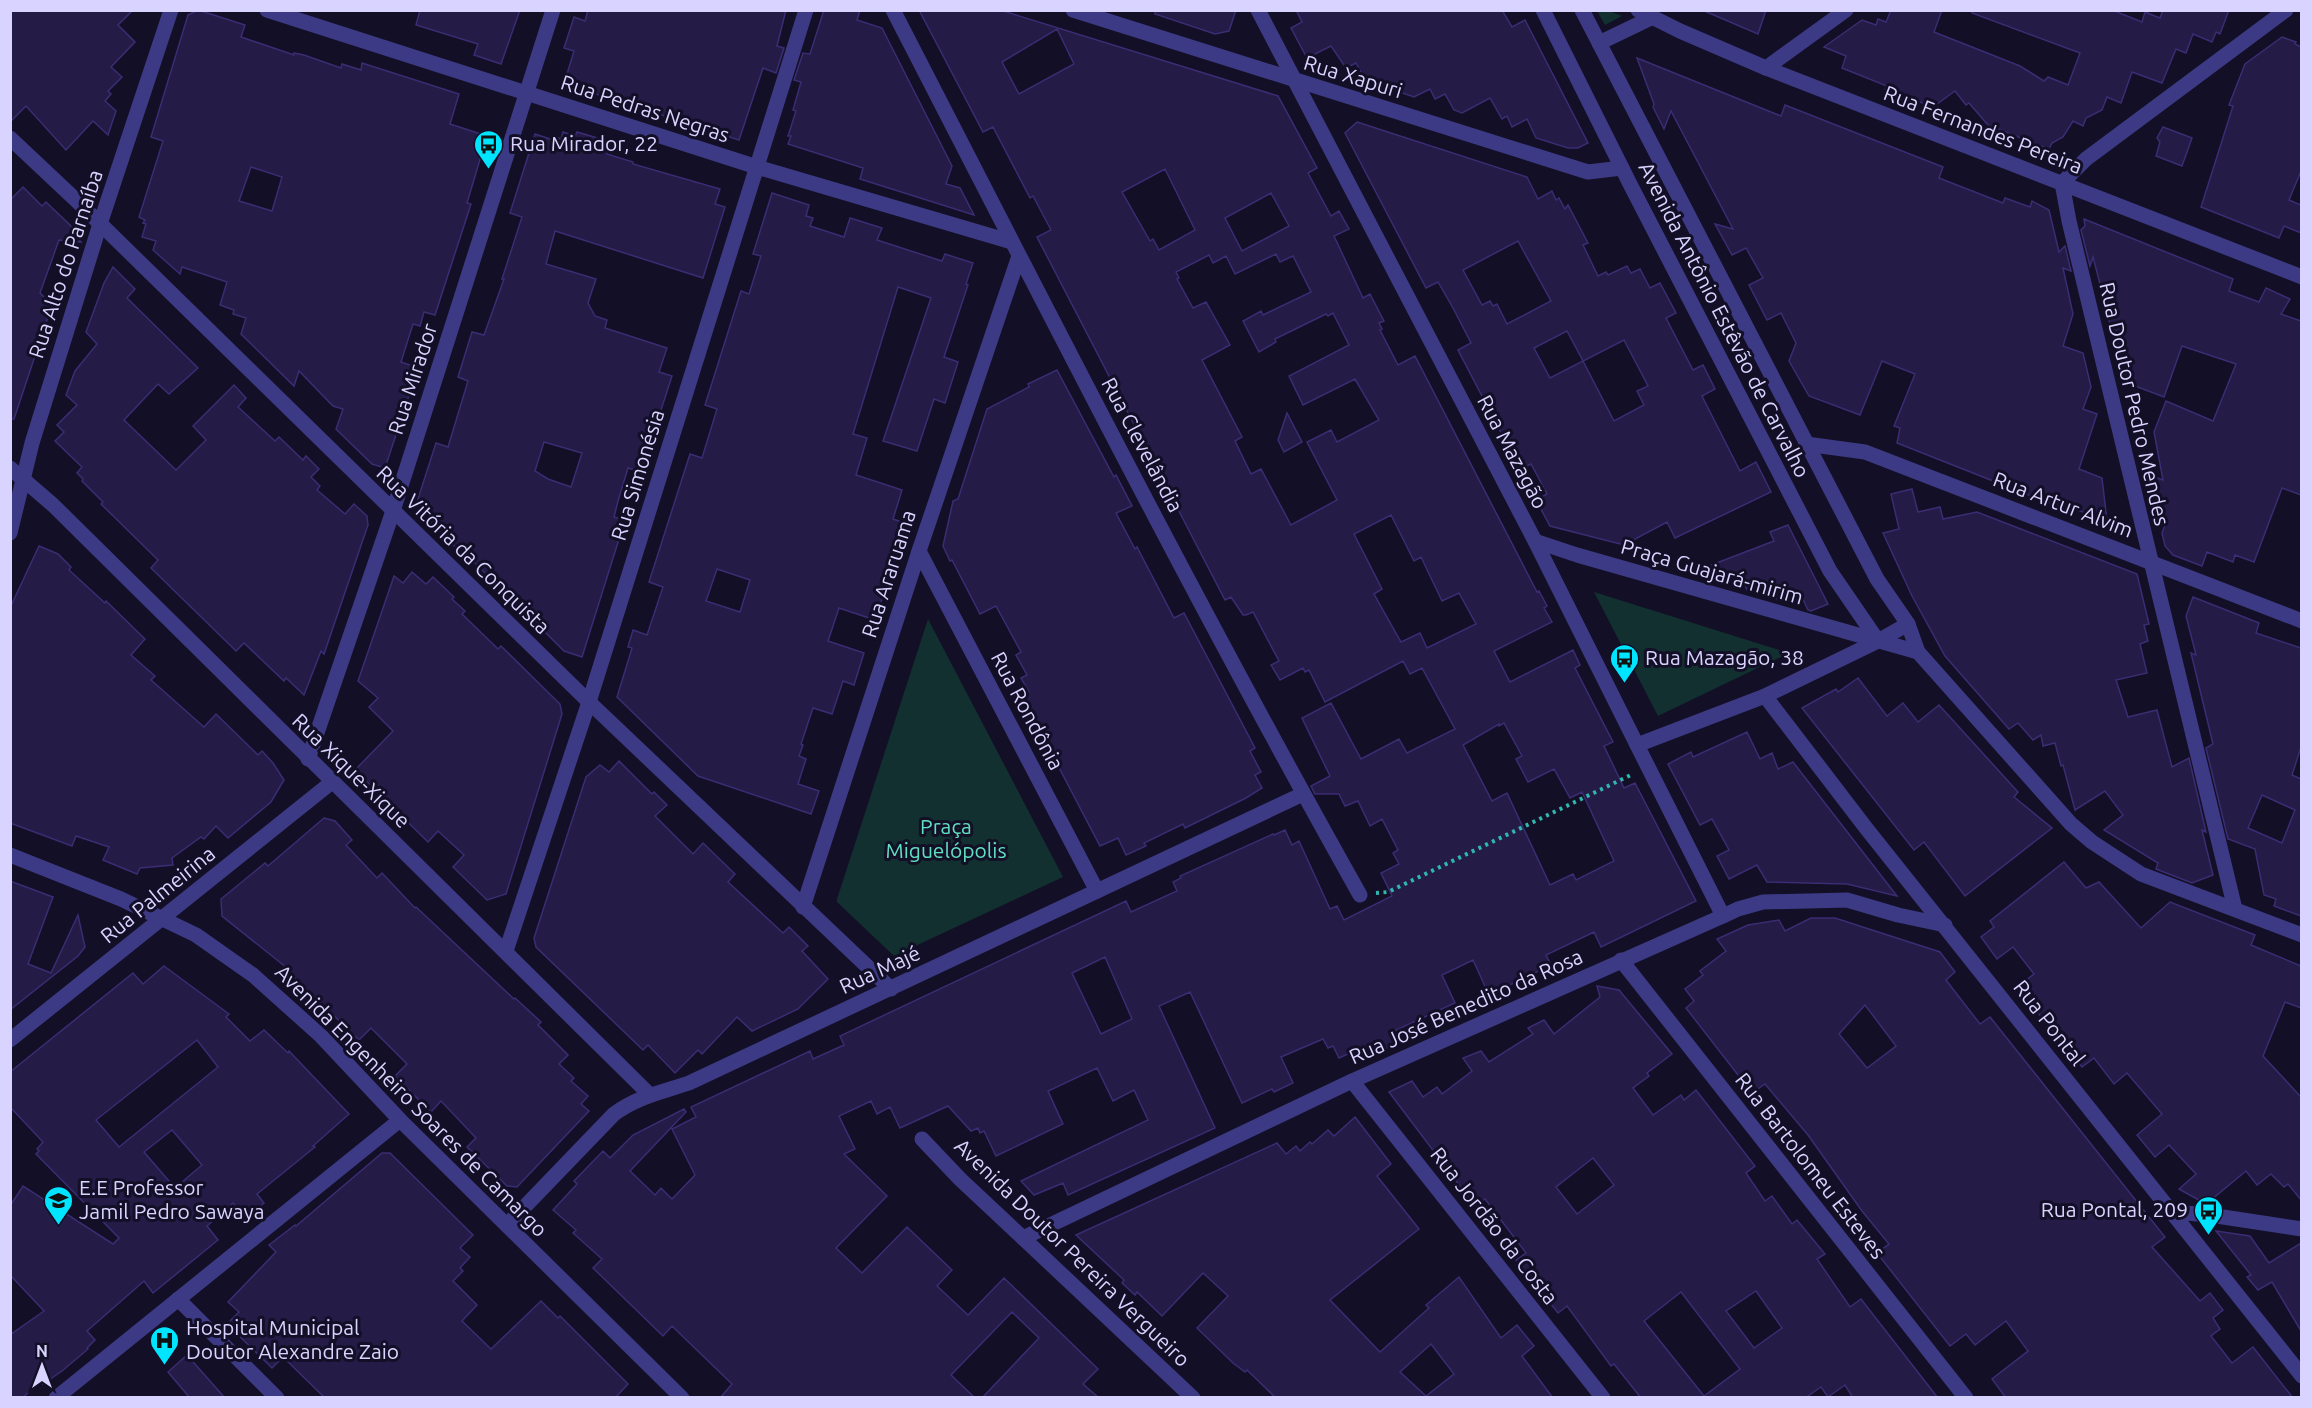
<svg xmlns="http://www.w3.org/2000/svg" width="2312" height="1408" font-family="Ubuntu,sans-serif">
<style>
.green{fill:#12302f}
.building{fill:#241b47;stroke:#3b2d73;stroke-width:1.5;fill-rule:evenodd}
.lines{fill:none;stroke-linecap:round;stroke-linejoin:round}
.path{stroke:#2fb8b0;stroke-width:4;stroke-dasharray:3 4.5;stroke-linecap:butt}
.minor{stroke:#3d3a85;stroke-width:15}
.tertiary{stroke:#3d3a85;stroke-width:15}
.labels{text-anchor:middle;stroke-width:6;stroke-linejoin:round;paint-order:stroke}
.street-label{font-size:21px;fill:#d9d4ff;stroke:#130f26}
.poi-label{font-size:21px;fill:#d9d4ff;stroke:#130f26;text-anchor:start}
.park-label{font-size:21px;fill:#5fe0c0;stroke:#130f26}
</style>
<rect width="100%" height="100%" fill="#130f26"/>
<g class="green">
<path d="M1597,11H1609L1622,16L1605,25Z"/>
<path d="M1594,592L1789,653L1658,716Z"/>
<path d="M928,619L1063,877L894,956L837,902V899Z"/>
</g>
<g class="building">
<path d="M10,10H133L118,25L135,42L111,67L122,77L108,91L111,94L105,101L116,111L108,135L93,121L66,150L26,106L10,122Z"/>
<path d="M198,10L245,25L241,37L294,55V53L304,55L341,68L342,64L361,70L362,63L459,94L450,124L487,136L467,203L471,204L435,315L424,312L420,326L413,324L401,362L418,368L385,468L372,464L336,429L343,409L333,406L299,371L294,386L241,334L246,318L233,314L234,310L220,305L227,282L182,267L180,274L153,250L156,241L142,237L146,224L143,223L145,220L139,217L163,141L151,137L188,15ZM251,167L282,177L272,211L239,201Z"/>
<path d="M420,10H520L501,64L474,55L478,44L416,25Z"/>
<path d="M588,10H786L777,46L784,48L776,73L763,68L739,140L571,86L574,76L567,74L574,51L564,48L574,17L585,21Z"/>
<path d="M824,10H860L857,20L882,28L952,166L946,184L960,188L974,215L860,179L863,168L788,144L791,136H788L796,111L793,110L801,82L794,80L803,53L810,54Z"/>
<path d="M919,10H1000L1278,96L1317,168L1308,173L1331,216L1339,211L1349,229L1334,236L1363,298L1370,294L1384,321L1379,323L1382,329L1380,330L1398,365L1415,356L1537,592L1539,591L1547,606L1544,608L1552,622L1494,651L1510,682L1573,650L1580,665L1575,668L1613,742L1604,746L1624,788L1635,783L1696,901L1601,947L1594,932L1546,955L1551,965L1489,995L1473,960L1442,975L1455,1003L1394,1031L1399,1042L1381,1051L1377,1041L1339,1058L1333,1046L1328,1048L1323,1039L1281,1057L1293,1083L1274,1092L1272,1089L1242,1103L1190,992L1159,1006L1215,1128L1068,1195L1063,1183L1034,1195L1021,1181L1148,1120L1134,1090L1113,1101L1097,1068L1048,1091L1063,1124L996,1156L984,1131L980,1133L978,1128L971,1131L948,1106L900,1128L890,1107L877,1114L871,1101L839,1116L855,1149L844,1154L887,1196L836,1248L862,1273L907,1227L952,1270L937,1286L968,1315L1004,1278L1098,1369L1083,1384L1099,1398H982L1039,1338L1012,1312L951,1375L975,1398H720L732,1384L672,1326L663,1336L593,1268L602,1259L573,1233L576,1230L553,1210L577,1184L574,1181L603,1151L610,1158L633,1135L684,1109L686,1112L630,1171L655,1195L661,1188L672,1199L695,1175L672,1129L696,1117L691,1107L810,1051L813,1059L844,1045L840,1036L1126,901L1131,912L1177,891L1173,882L1181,878L1180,876L1273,834L1274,835L1285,830L1292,845L1299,841L1330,909L1337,906L1344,920L1392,896L1381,873L1399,864L1393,853L1398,850L1382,819L1370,826L1358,801L1345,806L1339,794H1315L1311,786L1330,776L1302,718L1331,703L1361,759L1399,739L1407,753L1455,729L1422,668L1410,674L1403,661L1325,702L1309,670L1305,672L1303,668L1280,680L1271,665L1279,661L1253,612L1246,615H1243L1231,597L1225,600L1037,237L1051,230L1033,196L1030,198L993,127L983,132ZM1057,29L1074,64L1019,94L1002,62ZM1165,169L1195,230L1159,250L1153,239L1150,241L1122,192ZM1271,193L1289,226L1242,251L1225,218ZM1276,254L1280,262L1293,256L1311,292L1263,315L1261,311L1243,321L1259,352L1276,342L1275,339L1326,314L1328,316L1333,313L1349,345L1289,376L1303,405L1355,379L1379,420L1337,442L1331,430L1307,442L1337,500L1291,525L1261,469L1251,474L1235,441L1242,437L1202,360L1230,345L1206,302L1193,308L1177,279L1179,278L1176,272L1209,255L1213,263L1226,256L1235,274ZM1391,515L1414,561L1421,557L1442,601L1459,593L1476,624L1427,648L1420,633L1401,642L1374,594L1382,589L1354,534ZM1504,723L1522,756L1516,759L1528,782L1554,769L1570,798L1582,792L1614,861L1576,880L1573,874L1550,885L1507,793L1492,801L1463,745L1499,724V726ZM1105,957L1132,1019L1101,1034L1072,973Z"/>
<path d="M1155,10H1236L1229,31L1215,34L1155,14Z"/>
<path d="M1296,10H1502L1512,27L1525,20L1588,143L1578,148H1568L1536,138L1527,119L1512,127L1507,116L1502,119L1490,98L1462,113L1454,110L1445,94L1435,99L1430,89L1414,97L1365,80L1356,63L1346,68L1331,46L1307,58L1291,28L1302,22Z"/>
<path d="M1702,10H1766L1758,34Z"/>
<path d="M1891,10H1942L1934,32L2020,66L2044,81L2048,77L2068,85L2080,53L1972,13V10H2112L2142,22L2145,12L2160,18L2163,10H2229L2220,34L2216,32L2212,42L2193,34L2186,53L2176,49L2162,83L2132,72L2121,103L2107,97L2102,110L2086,118L2083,126L2073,121L2063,137L2052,143L2049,149L1988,125L1969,103L1966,105L1955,91L1933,107L1885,89L1887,86L1842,68L1846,56L1824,47L1862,20L1876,25L1878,19L1886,22Z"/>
<path d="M2282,37L2296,42L2295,44L2301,47V171L2289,200L2301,205V233L2284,226L2279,238L2201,207L2233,106L2229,105L2245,64Z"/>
<path d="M1637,58L1781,116L1785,105L1920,158L1943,167L1939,178L2003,203L2005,198L2030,207L2032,201L2049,210L2059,252L2065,246L2071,271L2063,268L2073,314L2063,346L2083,353L2091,387L2083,409L2097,414L2079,469L2102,478L2107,521L2066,506L2064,509L1897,443L1900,428L1894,426L1915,374L1882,361L1860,415L1809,396L1789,361L1796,343L1781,313L1767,320L1749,285L1763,278L1746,248L1732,255L1715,224L1733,229L1671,111L1664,129L1653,107L1654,104Z"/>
<path d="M1357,122L1527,177L1538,199L1552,191L1556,200L1559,198L1565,209L1568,205L1588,243L1583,245L1598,276L1606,272L1608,275L1627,266L1631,273L1640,269L1650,288L1660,283L1676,313L1666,318L1693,370L1703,365L1715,389L1702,396L1740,471L1756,462L1771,492L1675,538L1667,522L1624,545L1550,526L1536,500L1547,494L1531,464L1520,469L1458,350L1471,343L1453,308L1438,282L1426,288L1345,133ZM1518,241L1551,301L1507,324L1497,304L1493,306L1490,301L1482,305L1463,270ZM1567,331L1583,361L1550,378L1534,348ZM1624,340L1648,386L1637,391L1644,405L1614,421L1583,361Z"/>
<path d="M2163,127L2192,138L2182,166L2156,156L2160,142L2157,138Z"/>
<path d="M563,132L575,136L577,132L611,142L607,154L633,162V164L720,189L715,204L725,207L703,278L555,231L546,264L596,279L588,303L595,316L607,320L605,328L667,348L659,372L672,376L641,472L628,468L618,501L614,517L625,520L582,657L564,651L520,607L519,611L504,597L505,593L459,547L457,549L422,514L423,511L416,505L436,443L448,447L468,381L458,377L472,332L484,335L504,279H502L522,217L510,213L535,134L553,140L554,136L561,139ZM544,442L582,453L571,487L548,479L535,471Z"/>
<path d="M23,187L42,206L46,202L70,225L81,242L59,240L40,293L52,305L14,419H10V200Z"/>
<path d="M772,193L809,205L806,216L813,218L810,226L844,237L850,218L882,228L877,240L942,261L945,254L973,263L966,284L968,285L944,357L958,362L945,403L934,399L917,451L883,441L931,298L898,287L853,434L867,438L856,475L902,490L893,519L907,524L875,620L839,608L828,641L864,653L854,685L843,681L832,714L813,708L801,744L803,745L799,756L806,759L798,784L819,791L811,814L698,776L617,697L632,648L628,647L633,630L647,635L663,587L649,582L690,454L702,458L717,409L705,405L741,291L749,294L761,256L753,254ZM717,569L750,580L740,612L706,601Z"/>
<path d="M2084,219L2233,279L2229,291L2259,302L2266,288L2290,299L2281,314L2301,321V495L2282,488L2254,562L2235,555L2233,562L2207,552L2202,566L2173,555L2165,546L2162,533L2167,520L2158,517L2147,474L2163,480L2154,432L2166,401L2213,421L2236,364L2182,346L2164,397L2122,381L2128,364L2119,361L2104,300L2108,287L2100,284L2093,257L2090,266L2081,230L2085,226Z"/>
<path d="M113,267L135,289L127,298L198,368L169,394L158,384L124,420L176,470L206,440L193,426L234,385L246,398L238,407L275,441L279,437L303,460L306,456L319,469L311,477L320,486L317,490L345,514L354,504L367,516L368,525L324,654L321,651L304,695L286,678L284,681L244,643L236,651L151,568L158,560L101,504L103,502L82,481L83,479L77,473L82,467L55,441L64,432L57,425L77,405L66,395L75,371L97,344L86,332L104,283Z"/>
<path d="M1057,370L1114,477L1116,475L1132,506L1116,513L1135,549L1137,547L1174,618L1184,613L1255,748L1250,751L1261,772L1255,775L1262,788L1246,798L1185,828L1183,824L1144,843L1146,846L1126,855L1118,838L1100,846L1021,695L1029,692L1021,678L1027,675L1016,655L1021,652L996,606L980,614L952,560L950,561L943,546L953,501L958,499L987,409L1029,387L1028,384Z"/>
<path d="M1287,413L1302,442L1284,452L1278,440Z"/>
<path d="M1912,489L1918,512L1940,507L1943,519L1977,512L2137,574L2149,624L2144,625L2148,641L2140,644L2147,673L2116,680L2128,717L2157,710L2172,767L2189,758L2206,832L2202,830L2213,875L2192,883L2156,869L2158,863L2104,830L2123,815L2105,791L2075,810L2063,765L2061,766L2055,743L2043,746L2041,735L2033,740L2018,723L2009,729L1945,656L1912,596L1883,533L1899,529L1891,494Z"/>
<path d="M1788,525L1828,604L1811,611L1808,610L1799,591L1777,599L1747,590L1740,574L1721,581L1693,572L1774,541L1770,532Z"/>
<path d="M39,546L58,554L71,567L69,570L105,603L106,601L145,639L131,655L155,676L151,680L204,727L216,714L258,755L262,751L273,763L284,780L271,802L228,838L216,826L204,839L201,837L172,858L173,865L140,868L137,874L103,860L109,847L76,836L72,846L10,823V608Z"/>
<path d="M412,572L426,584L433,577L454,597L452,599L465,611L462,614L498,649L501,646L560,704L562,714L506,894L487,900L453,867L464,855L438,831L428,842L355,770L393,731L369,707L378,698L358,681L394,576L403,583Z"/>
<path d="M2193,597L2259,623L2256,633L2301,648V747L2292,775L2301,779V916L2274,906L2276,899L2264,895L2255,849L2228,839L2206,748L2213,744L2191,653L2196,655L2186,616ZM2262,795L2295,810L2282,843L2248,828Z"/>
<path d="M1858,678L1887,716L1903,703L1918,722L1939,705L2018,792L2014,797L2052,828L1965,896L1924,842L1914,850L1802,708L1836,689L1838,692Z"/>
<path d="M1747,732L1760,759L1772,753L1778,769L1793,762L1897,896L1847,884L1767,882L1757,865L1729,879L1717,856L1729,850L1712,819L1700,825L1668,764L1691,752L1693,757Z"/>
<path d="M619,761L652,794L654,792L667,805L655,816L693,854L703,843L735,874L728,882L783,933L789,927L808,946L802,951L828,979L798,1009L752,1031L737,1017L702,1054L698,1050L675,1073L648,1045L643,1050L536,947L534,938L586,777L600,765L609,772Z"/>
<path d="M324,818L335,821L352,840L346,845L377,878L382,873L415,908L416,907L514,999L515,998L541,1022L538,1025L568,1055L559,1064L574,1078L571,1081L588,1096L581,1104L589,1111L517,1187L507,1186L467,1147L476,1138L441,1101L431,1112L395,1076L407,1064L371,1028L359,1040L286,969L287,968L222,916L221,899L265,863L268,866Z"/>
<path d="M2064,862L2086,888L2099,882L2141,928L2170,902L2255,935L2251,945L2301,966V1008L2285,1002L2263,1056L2301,1097V1200L2288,1184L2284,1187L2271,1174L2257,1185L2246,1171L2206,1204L2179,1189L2196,1174L2169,1145L2155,1157L2137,1135L2162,1114L2127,1073L2114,1084L2094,1058L2082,1067L2017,987L2034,974L2013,947L1997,959L1981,937L1994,927L1990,921Z"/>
<path d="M10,881L53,897L28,964L51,973L78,915L85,947L78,956L10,1010Z"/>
<path d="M1811,918H1835L1940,952L1955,972L1946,980L1980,1024L1990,1017L2165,1237L2152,1247L2200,1301L2210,1293L2223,1310L2213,1318L2220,1329L2211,1336L2232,1363L2253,1347L2293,1398H2006L1992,1379L2028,1351L2006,1321L1975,1345L1966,1334L1950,1346L1877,1253L1889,1244L1862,1211L1808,1135L1765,1084L1752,1093L1686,1008L1694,1001L1685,989L1703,975L1700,971L1726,951L1717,939L1748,925L1779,920L1785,931ZM1865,1005L1896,1046L1867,1068L1839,1034Z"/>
<path d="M164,966L229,1014L226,1017L250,1041L264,1030L288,1053L289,1051L349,1114L313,1146L315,1147L257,1194L264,1203L245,1218L233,1203L207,1226L218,1240L153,1293L144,1281L87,1331L95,1340L87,1348L88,1349L62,1371L43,1384L41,1382L22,1398H10V1335L44,1311L10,1275V1206L23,1186L113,1244L119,1238L36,1154L39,1151L37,1149L43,1142L10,1107V1072L133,973L143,984ZM197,1040L218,1067L119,1147L96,1120ZM172,1130L202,1165L175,1188L144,1152Z"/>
<path d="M1597,986L1619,990L1672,1054L1647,1073L1649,1076L1633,1088L1653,1115L1681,1095L1684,1100L1696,1090L1755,1166L1746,1173L1765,1201L1772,1196L1792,1224L1797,1220L1825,1254L1817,1259L1850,1307L1861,1299L1938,1398H1853L1845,1385L1828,1397L1821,1387L1805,1398H1641L1614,1364L1611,1366L1567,1306L1558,1313L1516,1260L1526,1253L1485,1199L1475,1206L1389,1092L1412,1081L1423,1097L1437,1087L1442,1094L1472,1071L1463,1058L1481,1051L1489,1062L1533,1034L1528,1028L1544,1020L1554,1034L1600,997ZM1593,1158L1614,1185L1577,1214L1556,1187ZM1756,1291L1782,1328L1754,1348L1726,1311ZM1681,1292L1740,1369L1704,1396L1644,1321Z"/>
<path d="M1355,1117L1391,1164L1377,1176L1419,1229L1330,1300L1380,1352L1429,1308L1426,1305L1459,1277L1501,1338L1517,1325L1534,1346L1522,1356L1553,1398H1276L1247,1370L1245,1372L1233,1363L1197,1328L1228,1296L1203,1273L1162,1316L1137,1292L1135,1295L1122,1283L1124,1280L1076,1235L1277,1143L1286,1154L1296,1146L1300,1151L1310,1142L1312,1144L1328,1130L1334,1136ZM1431,1344L1454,1374L1426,1396L1400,1372Z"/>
<path d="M382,1153H390L473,1235L460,1248L470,1257L460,1268L463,1271L453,1281L477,1305L462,1321L491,1349L541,1301L558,1318L560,1316L628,1384L615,1398H325L283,1357L272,1368L227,1324L239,1312L228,1302L276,1252L269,1245L295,1225L296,1226Z"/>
<path d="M2216,1231L2250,1236L2269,1263L2301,1243V1331L2272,1282L2258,1290L2247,1277L2251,1275Z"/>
<path d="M187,1355L225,1398H190L168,1372Z"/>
</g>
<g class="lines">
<path class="path" d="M1376,893L1388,892L1633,774"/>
<g class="minor">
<path d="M267,10L757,167L1012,242"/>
<path d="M893,10C1046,307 1197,605 1360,895"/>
<path d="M1073,10L1588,172L1622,168"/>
<path d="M1258,10L1535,541L1637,745"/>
<path d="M1638,10L1680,31L1766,68L2302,277"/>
<path d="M1599,43L1651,18"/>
<path d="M1766,68L1846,10"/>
<path d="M10,138L77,201L589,702L891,989"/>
<path d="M1806,444L1865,452L2302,621"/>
<path d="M10,468L53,505L649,1094"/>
<path d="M10,533L32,443L100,224L171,10"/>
<path d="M1535,541L1577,555L1918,652"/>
<path d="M919,551L1097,891"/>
<path d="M1908,624L1918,652L2071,824L2092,842L2141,874L2302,935"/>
<path d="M1765,696L1866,828L2302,1376"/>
<path d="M308,759L393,511L553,10"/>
<path d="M803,907L919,551L1019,256"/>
<path d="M2235,909L2069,221L2062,183L2086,159L2286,10"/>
<path d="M1723,916L1738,909L1763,902L1847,900L1898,915L1945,925"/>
<path d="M506,951L589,702L806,10"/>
<path d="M1621,960L1966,1398"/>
<path d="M10,1040L332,782"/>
<path d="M1352,1081L1603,1398"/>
<path d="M922,1139L960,1179L1023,1238"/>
<path d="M2172,1212L2210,1215L2302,1229"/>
<path d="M507,1225L614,1114C637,1097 662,1092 689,1083L1303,794"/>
<path d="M178,1299L277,1398"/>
<path d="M56,1398L400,1120"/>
</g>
<g class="tertiary">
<path d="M1543,10L1631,186L1830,571L1878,641"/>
<path d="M10,855L121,899L196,935L253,975L321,1036L400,1120L682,1398"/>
<path d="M1193,1398L1023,1238L1352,1081L1723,916L1637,745L1765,696L1878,641L1908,624L1877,579L1582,10"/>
</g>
</g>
<defs>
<symbol id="bus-pin" viewBox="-11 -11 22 30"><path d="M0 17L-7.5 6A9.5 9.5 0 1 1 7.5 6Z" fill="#00e5ff" stroke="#130f26"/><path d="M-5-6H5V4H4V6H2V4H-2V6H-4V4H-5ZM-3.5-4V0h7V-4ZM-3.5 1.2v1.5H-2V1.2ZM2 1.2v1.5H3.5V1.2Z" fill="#111"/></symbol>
<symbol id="school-pin" viewBox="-11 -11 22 30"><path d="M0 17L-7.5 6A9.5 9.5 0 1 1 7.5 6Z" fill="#00e5ff" stroke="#130f26"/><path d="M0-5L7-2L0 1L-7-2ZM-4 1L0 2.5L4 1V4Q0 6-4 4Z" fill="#111"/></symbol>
<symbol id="hospital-pin" viewBox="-11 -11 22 30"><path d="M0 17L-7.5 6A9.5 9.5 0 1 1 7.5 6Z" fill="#00e5ff" stroke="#130f26"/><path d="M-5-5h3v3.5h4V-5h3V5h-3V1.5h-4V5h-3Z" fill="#111"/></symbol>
</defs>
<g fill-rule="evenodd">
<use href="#bus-pin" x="472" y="128" width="33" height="45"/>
<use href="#bus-pin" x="1608" y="642" width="33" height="45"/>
<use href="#school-pin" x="42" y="1184" width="33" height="45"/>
<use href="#bus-pin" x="2192" y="1194" width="33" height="45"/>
<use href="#hospital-pin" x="148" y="1324" width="33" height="45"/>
</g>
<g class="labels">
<g class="street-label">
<text transform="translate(1353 77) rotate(17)" y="7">Rua Xapuri</text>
<text transform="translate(645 109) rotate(18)" y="7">Rua Pedras Negras</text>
<text transform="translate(1983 130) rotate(21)" y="7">Rua Fernandes Pereira</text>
<text transform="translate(66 264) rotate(-72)" y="7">Rua Alto do Parnaíba</text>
<text transform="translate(1724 320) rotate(63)" y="7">Avenida Antônio Estêvão de Carvalho</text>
<text transform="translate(413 379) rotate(-72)" y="7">Rua Mirador</text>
<text transform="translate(2134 404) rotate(77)" y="7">Rua Doutor Pedro Mendes</text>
<text transform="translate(1142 445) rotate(62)" y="7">Rua Clevelândia</text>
<text transform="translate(1512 452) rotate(62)" y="7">Rua Mazagão</text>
<text transform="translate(638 475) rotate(-73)" y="7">Rua Simonésia</text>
<text transform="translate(2063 505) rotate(21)" y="7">Rua Artur Alvim</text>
<text transform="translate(463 550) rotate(44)" y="7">Rua Vitória da Conquista</text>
<text transform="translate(1712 572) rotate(16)" y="7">Praça Guajará-mirim</text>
<text transform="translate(889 574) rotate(-72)" y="7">Rua Araruama</text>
<text transform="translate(1027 711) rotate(62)" y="7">Rua Rondônia</text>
<text transform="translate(351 771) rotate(44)" y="7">Rua Xique-Xique</text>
<text transform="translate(158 895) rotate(-39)" y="7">Rua Palmeirina</text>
<text transform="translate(880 970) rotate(-25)" y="7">Rua Majé</text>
<text transform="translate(1466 1007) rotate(-24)" y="7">Rua José Benedito da Rosa</text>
<text transform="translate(2049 1023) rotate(52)" y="7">Rua Pontal</text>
<text transform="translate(411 1101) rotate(45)" y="7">Avenida Engenheiro Soares de Camargo</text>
<text transform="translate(1810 1166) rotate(52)" y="7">Rua Bartolomeu Esteves</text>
<text transform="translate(1494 1226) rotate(52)" y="7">Rua Jordão da Costa</text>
<text transform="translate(1072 1253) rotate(44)" y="7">Avenida Doutor Pereira Vergueiro</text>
</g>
<g class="poi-label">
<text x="510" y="151">Rua Mirador, 22</text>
<text x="1645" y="665">Rua Mazagão, 38</text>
<text x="79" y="1195">E.E Professor<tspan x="79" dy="24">Jamil Pedro Sawaya</tspan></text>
<text x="2188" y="1217" text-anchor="end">Rua Pontal, 209</text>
<text x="186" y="1335">Hospital Municipal<tspan x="186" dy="24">Doutor Alexandre Zaio</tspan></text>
</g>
<g class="park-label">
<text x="946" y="834">Praça<tspan x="946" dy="24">Miguelópolis</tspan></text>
</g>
</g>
<rect width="2312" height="1408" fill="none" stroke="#d9d4ff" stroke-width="24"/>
<g transform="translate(42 1366)" stroke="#130f26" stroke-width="4.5" paint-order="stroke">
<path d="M0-4.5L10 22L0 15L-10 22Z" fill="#d9d4ff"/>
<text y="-9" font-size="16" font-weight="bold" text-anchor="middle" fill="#d9d4ff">N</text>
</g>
</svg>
